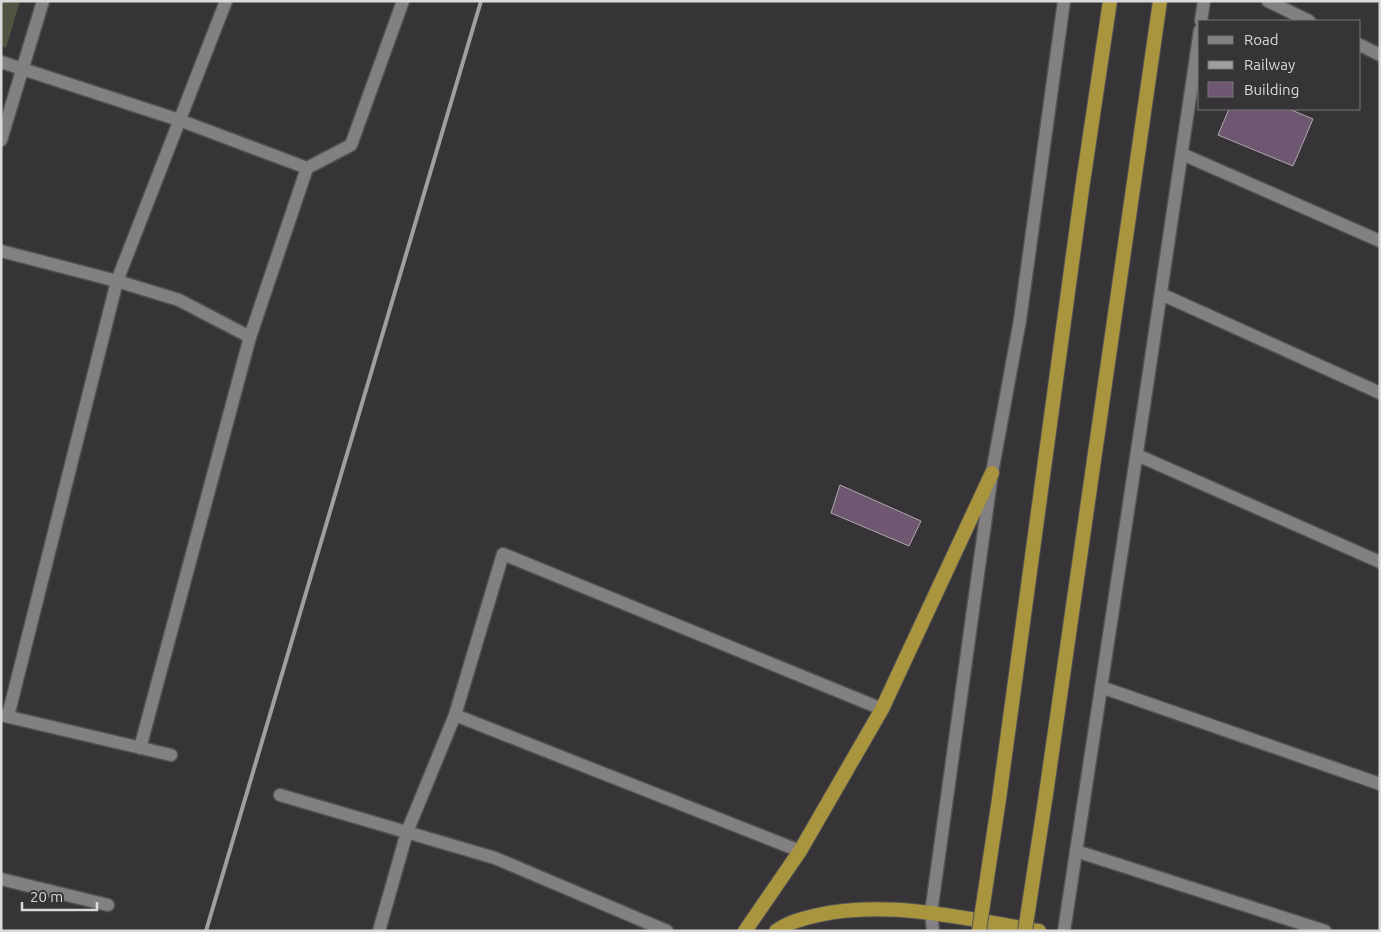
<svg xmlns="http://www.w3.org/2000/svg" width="1381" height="932" font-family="Ubuntu,sans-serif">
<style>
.green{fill:#4f5541}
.building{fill:#6f5771;stroke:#aca9ac}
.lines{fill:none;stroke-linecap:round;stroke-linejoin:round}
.minor-casing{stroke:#535153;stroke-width:15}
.tertiary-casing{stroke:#535153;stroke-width:15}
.secondary-casing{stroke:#535153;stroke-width:15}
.trunk-casing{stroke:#535153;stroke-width:16}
.minor{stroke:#828083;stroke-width:12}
.tertiary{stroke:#828083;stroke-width:12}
.secondary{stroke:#828083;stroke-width:12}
.trunk{stroke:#a9953e;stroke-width:14}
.rail{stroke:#a09ea0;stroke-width:4}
.trunk-bridge-casing{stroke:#535153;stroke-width:16;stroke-linecap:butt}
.trunk-bridge{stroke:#a9953e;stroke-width:14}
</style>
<rect width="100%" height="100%" fill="#363436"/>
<path class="green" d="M1,1H20L6,48L1,46Z"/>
<g class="building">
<path d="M1229,109H1289L1313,119L1293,166L1218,135Z"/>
<path d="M840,485L921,521L909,546L831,513Z"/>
</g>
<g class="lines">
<defs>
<g id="minor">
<path d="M1268,1L1309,21"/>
<path d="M1360,45L1380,55"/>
<path d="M1,62L179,120L307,168"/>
<path d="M1182,154L1380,241"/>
<path d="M1,251L117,281L179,300L250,337L140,748"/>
<path d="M1161,294L1380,393"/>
<path d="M250,337L307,168L351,145L403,1"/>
<path d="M1137,455L1380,562"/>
<path d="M1101,687L1380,784"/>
<path d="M1,715L171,755"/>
<path d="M455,715L800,851"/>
<path d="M8,716L117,281L226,1"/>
<path d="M280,795L495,858L667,931"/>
<path d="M1076,851L1325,931"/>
<path d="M1,879L108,905"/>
<path d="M379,931L407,832L455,715L503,554L882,709"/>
</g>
<g id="tertiary">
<path d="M1201,21L1204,1"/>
<path d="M933,931L931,913L992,473L1020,320L1064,1"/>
<path d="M1064,931L1145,399L1200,30"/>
</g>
<path id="secondary" d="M1,140L43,1"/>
<g id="trunk">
<path d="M1046,794L1160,1"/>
<path d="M999,799L1082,189L1110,1"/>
<path d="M745,931L800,851L882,709L992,473"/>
<path d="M776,931C782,927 789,923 796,921C874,895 960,918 1039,931"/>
</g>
</defs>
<use href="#minor" class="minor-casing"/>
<use href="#tertiary" class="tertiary-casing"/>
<use href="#secondary" class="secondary-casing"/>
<use href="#trunk" class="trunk-casing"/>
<use href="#minor" class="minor"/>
<use href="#tertiary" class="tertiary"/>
<use href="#secondary" class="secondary"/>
<use href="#trunk" class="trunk"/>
<path class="rail" d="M206,931L481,1"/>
<defs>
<g id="trunk-bridge">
<path d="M979,931L999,799"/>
<path d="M1025,931L1046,794"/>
</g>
</defs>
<use href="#trunk-bridge" class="trunk-bridge-casing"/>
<use href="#trunk-bridge" class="trunk-bridge"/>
</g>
<rect width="1381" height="932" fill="none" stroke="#dbd9db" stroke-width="5"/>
<rect x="1198" y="20" width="162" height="90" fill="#363436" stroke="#787678"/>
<rect x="1208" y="36" width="25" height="8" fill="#828083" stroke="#787678"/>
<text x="1244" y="45" font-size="15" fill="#dbd9db">Road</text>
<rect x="1208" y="61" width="25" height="8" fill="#a09ea0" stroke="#787678"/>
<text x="1244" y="70" font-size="15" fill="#dbd9db">Railway</text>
<rect x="1208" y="82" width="25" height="15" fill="#6f5771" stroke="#787678"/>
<text x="1244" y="95" font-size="15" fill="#dbd9db">Building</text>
<path d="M22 902v8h75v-8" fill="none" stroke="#dbd9db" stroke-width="2.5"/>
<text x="30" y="902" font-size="15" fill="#dbd9db" stroke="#363436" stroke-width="4" paint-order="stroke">20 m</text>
</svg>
